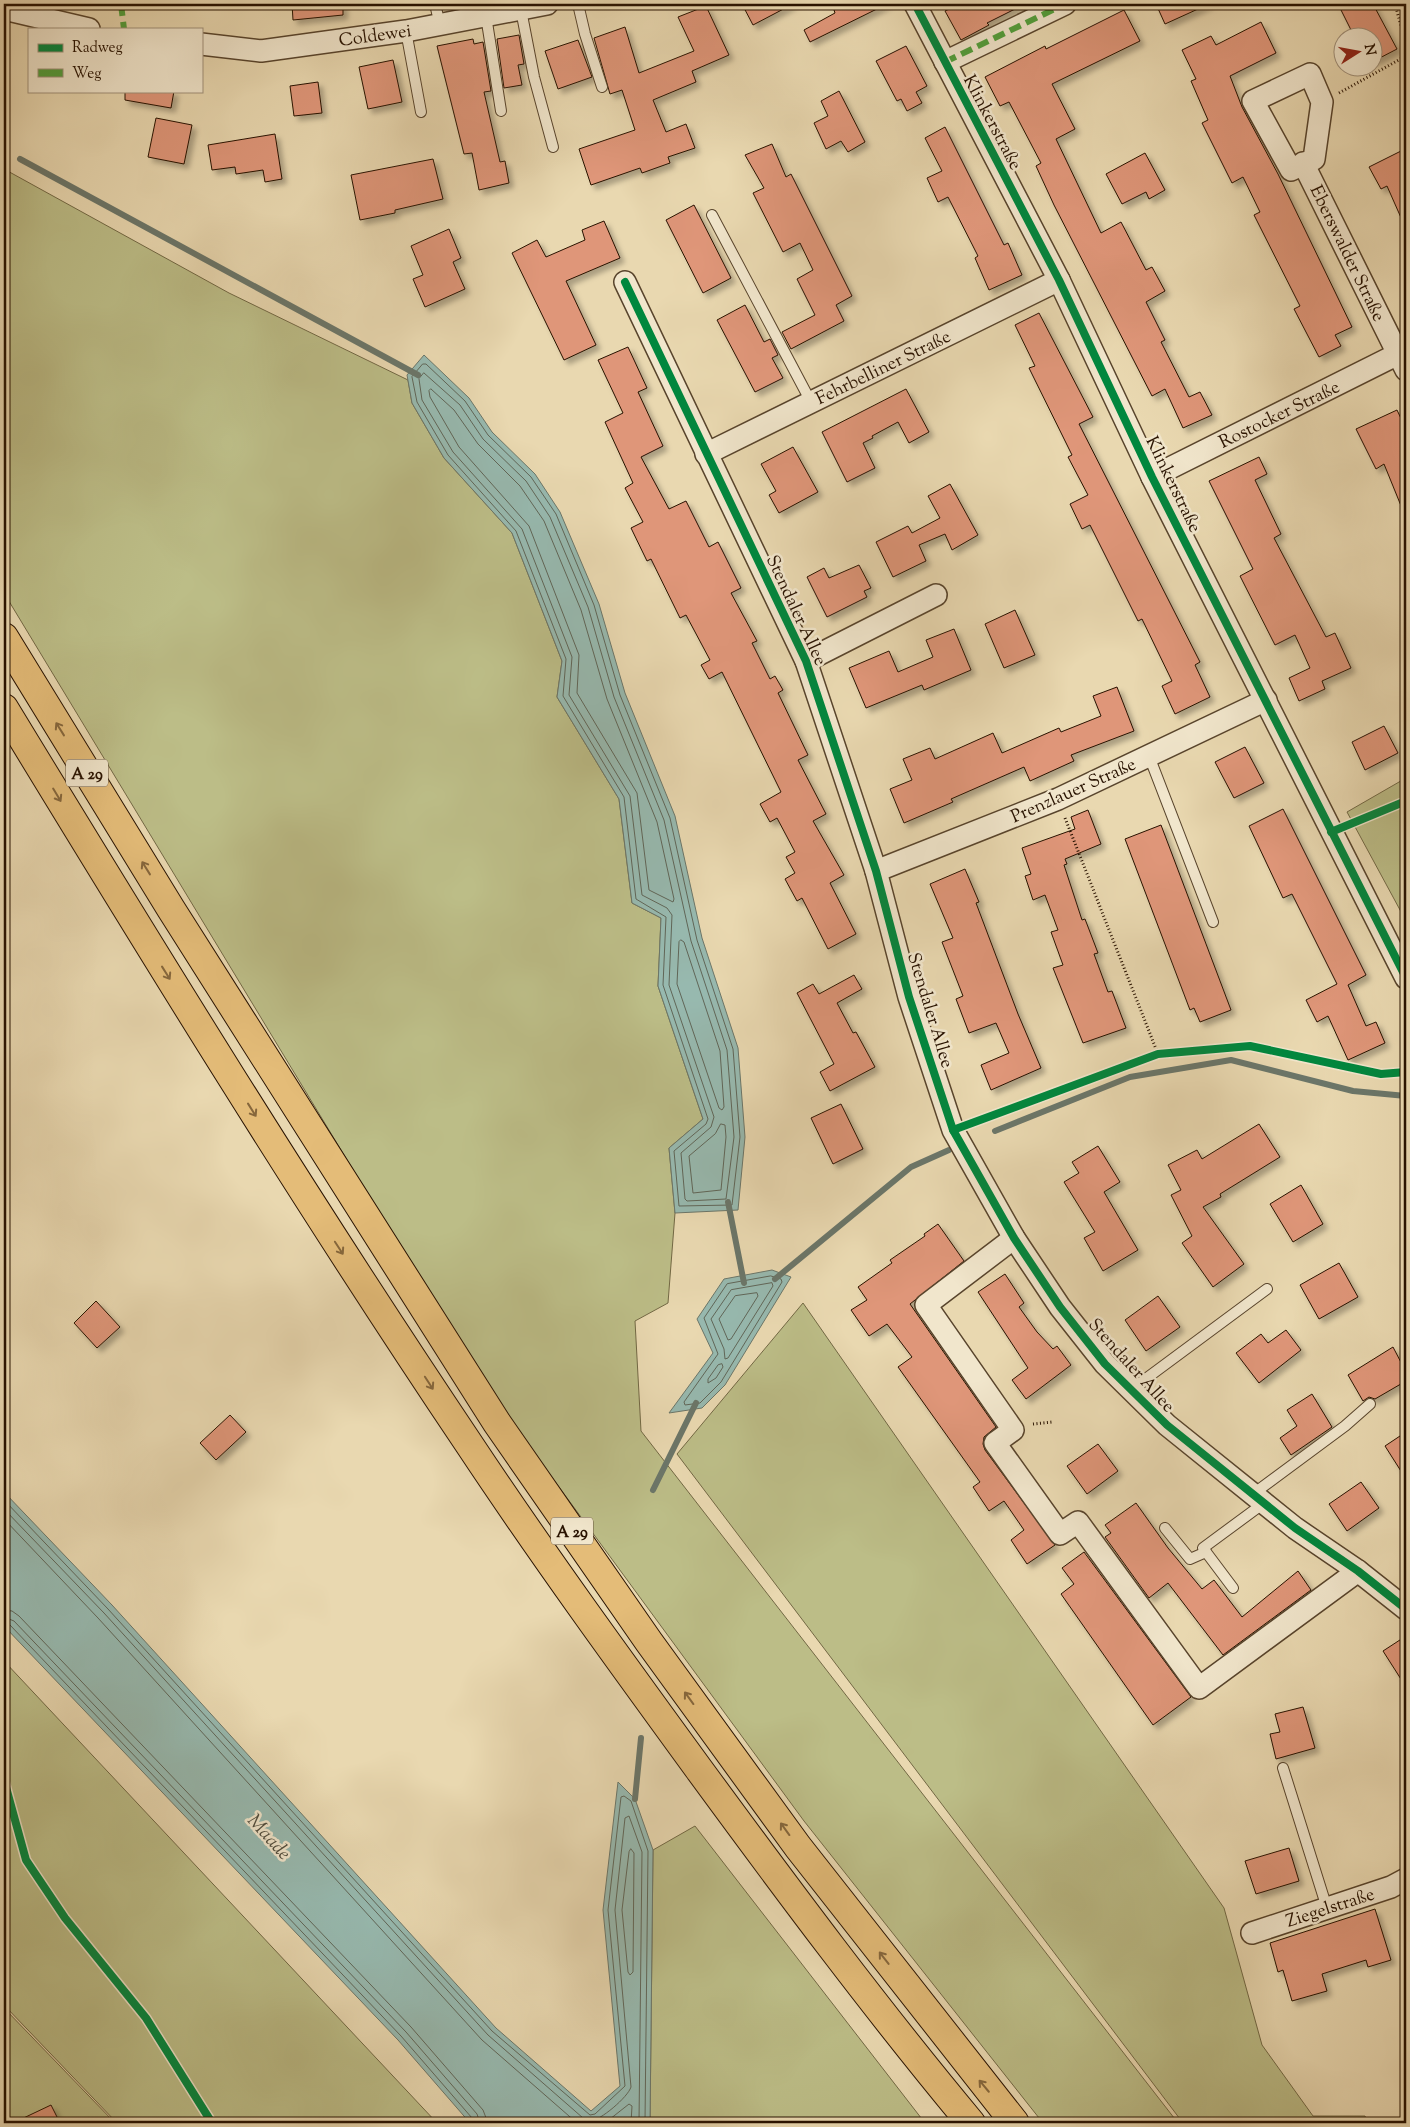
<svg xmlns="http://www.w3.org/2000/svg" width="1410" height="2127" font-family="'Sorts Mill Goudy',serif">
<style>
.green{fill:#bcbd87;stroke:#726844}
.water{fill:#97b9af;stroke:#6b7669}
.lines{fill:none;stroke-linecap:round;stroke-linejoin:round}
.shore{stroke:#606658;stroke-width:1}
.stream{stroke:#6b7669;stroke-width:6}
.building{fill:#df9679;stroke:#281200;filter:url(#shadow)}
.lane-casing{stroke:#58442c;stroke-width:12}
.street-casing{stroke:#58442c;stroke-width:24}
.highway-casing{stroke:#281200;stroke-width:30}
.path{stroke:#281200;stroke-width:3;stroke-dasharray:1 2.5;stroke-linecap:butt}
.lane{stroke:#f1e6cc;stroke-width:10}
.street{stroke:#f1e6cc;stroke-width:21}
.highway{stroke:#e4bc78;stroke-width:28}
.quiet{stroke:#51a03c;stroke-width:6;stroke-dasharray:12 6;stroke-linecap:butt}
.cycleway-casing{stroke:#f1e6cc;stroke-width:11}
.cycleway{stroke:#00873e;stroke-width:8}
.oneway{stroke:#86673c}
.labels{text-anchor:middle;stroke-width:5;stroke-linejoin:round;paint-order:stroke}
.shield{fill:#f1e6cc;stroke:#64523d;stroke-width:1}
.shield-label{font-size:16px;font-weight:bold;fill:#281200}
.street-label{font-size:18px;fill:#281200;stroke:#f1e6cc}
.water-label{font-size:19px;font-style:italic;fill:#4f4c3d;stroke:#f1e6cc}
</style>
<defs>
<filter id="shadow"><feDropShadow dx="4.5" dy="4.5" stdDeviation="2.5" flood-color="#0004"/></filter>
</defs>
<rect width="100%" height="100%" fill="#e9d8b0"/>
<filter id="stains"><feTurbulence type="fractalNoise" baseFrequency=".004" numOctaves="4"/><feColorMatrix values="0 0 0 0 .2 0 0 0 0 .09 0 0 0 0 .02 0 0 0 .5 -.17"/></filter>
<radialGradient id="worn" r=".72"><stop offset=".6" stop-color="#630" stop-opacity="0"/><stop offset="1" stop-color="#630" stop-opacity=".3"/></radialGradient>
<g class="green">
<path d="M4,169L229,293L408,380L412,403L444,458L512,533L562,661L557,697L619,799L632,903L661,918L658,986L703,1119L669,1148L675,1213L668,1303L635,1321L641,1431L1178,2123H1043L804,1821L479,1378L4,593Z"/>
<path d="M1406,778V921L1347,812Z"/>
<path d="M803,1303L1224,1908L1262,2045L1313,2116H1365L1368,2123H1183L677,1454Z"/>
<path d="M4,1661L437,2123H117L4,2005Z"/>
<path d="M695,1826L925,2123H650L653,1850Z"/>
<path d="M4,2008L115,2123H4Z"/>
</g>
<g class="water">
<path d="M424,355L469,398L492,432L535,474L560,512L599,604L625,693L675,816L702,938L738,1048L745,1137L738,1210L675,1213L669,1148L703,1119L658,986L661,918L632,903L619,799L557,697L562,661L512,533L444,458L412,403L407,375Z"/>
<path d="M772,1270L791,1277L725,1385L702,1408L669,1413L713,1353L697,1319L724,1279Z"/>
<path d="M4,1492L112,1605L496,2028L591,2111L620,2086L603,1910L618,1782L635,1799L653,1850L650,2123H470L398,2040L4,1626Z"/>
</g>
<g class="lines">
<g class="shore">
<path d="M423,364H426L465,401L488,435L531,477L556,514L594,605L620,695L670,818L697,940L733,1049L740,1137L732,1205L679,1206L674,1151L706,1124L708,1119L663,985L666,917L636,899L624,797L563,696L566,659L516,531L448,455L417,402L412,377Z"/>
<path d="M424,373L460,405L483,439L526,481L550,517L588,607L614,697L664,820L691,941L727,1050L734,1137L726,1199L687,1201L685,1199L681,1153L711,1127L714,1117L669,985L672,915L667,908L642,895L630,796L569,695L572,657L522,529L453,452L422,400L419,379Z"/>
<path d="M431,389L454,410L478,444L520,486L544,521L581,610L607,699L657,822L674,899L673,902L649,890L637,793L577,693L579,655L529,526L459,447L430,397L429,391Z"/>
<path d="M681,940L684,942L720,1051L724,1107L722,1110L719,1108L677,984L679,942Z"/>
<path d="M721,1124L725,1125L726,1137L721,1190L693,1193L689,1156L715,1134Z"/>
<path d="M771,1276L781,1279L782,1282L721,1382L700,1403L685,1405L684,1402L718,1354L704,1318L727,1284Z"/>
<path d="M772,1283L773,1286L728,1358L725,1359L724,1349L711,1319L731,1290Z"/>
<path d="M757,1293L758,1296L731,1339L728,1340L719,1319L735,1296Z"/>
<path d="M722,1364L723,1367L716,1378L708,1383V1379L718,1365Z"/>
<path d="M4,1500L108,1609L492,2031L590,2115L595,2114L625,2086L608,1910L621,1797L624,1796L631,1801L648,1851L645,2123"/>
<path d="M4,1509L104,1613L488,2035L583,2118L590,2121C600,2121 628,2097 631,2087L615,1910L625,1818L629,1816L642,1852L639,2123"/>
<path d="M4,1519L98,1618L482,2040L577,2123"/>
<path d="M4,1610L12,1611L19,1616L411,2027L483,2110L488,2123"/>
<path d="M4,1617L14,1621L406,2032L477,2114L480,2123"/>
<path d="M4,1623L10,1625L401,2036L472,2118L474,2123"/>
<path d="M631,1849L634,1853L633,1972L630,1975L628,1972L622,1910L629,1852Z"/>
<path d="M605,2123L629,2104L632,2106L631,2123"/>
</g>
<g class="stream">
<path d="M20,159L418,375"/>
<path d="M995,1131L1130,1077L1231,1060L1353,1091L1406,1096"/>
<path d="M728,1202L744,1283"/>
<path d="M775,1279L911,1167L949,1150"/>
<path d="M653,1490L696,1403"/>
<path d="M635,1799L641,1738"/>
</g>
</g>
<g class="building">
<path d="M292,4H343V15L293,20Z"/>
<path d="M742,4H793L753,25Z"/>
<path d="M832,4H887L810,42L804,30L835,13Z"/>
<path d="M960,4H1025L987,23L989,25L961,40L945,11Z"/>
<path d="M1156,4H1209L1165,24Z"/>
<path d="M1338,4H1373L1397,49L1372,62V38H1355Z"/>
<path d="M706,6L729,55L692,71L696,82L653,100L666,132L686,124L695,148L668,157L670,163L642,173L640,168L591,185L579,149L635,130L622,90L610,94L594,38L625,27L639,73L694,51L678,17Z"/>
<path d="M1124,10L1140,41L1052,84L1075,129L1056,139L1101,233L1121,222L1146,270L1152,267L1165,291L1146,302L1165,340L1161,342L1189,397L1200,392L1212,415L1183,428L1165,389L1152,396L1054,205L1036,166L1041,163L1009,102L1000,106L985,77L1045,46L1046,49Z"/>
<path d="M1261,22L1276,53L1230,76L1242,107L1278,174L1352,327L1335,335L1341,346L1319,357L1294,309L1300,306L1254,215L1260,212L1243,177L1232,183L1202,123L1208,120L1191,81L1196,79L1182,50L1211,36L1216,45Z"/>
<path d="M519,35L524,64L518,65L522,85L504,88L497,39Z"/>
<path d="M473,39L474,44L483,42L491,91L484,92L500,162L505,161L509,183L479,190L472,153L464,154L437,46Z"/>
<path d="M578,40L592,77L558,89L545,51Z"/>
<path d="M906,46L927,86L916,92L922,103L907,111L901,99L897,101L876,61Z"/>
<path d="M393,60L402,102L368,109L359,67Z"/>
<path d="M318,82L322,113L294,116L290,86Z"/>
<path d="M125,91H174L171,108L125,100Z"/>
<path d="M839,91L865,142L848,152L841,141L826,149L814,123L828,116L821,101Z"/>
<path d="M156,118L192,125L184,164L148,157Z"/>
<path d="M945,127L1004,245L1008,243L1022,275L989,290L975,258L978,256L948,197L938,202L927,178L942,171L925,138Z"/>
<path d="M275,134L282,179L265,182L263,170L236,174L235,167L212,170L208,145Z"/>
<path d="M772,144L786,177L791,174L852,296L836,305L844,321L791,349L782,332L815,315L797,279L813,270L800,243L783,252L753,193L764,188L745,155Z"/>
<path d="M1401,151L1406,161V229L1387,186L1381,189L1369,167Z"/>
<path d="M1145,153L1165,190L1149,199L1146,192L1122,204L1106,174Z"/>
<path d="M433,159L443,199L395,210V213L360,220L351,175Z"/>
<path d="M694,205L731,278L703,293L666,220Z"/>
<path d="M604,221L620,258L566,281L596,345L564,360L512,253L537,240L546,257L585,240L582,230Z"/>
<path d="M449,229L461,258L453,262L465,289L425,307L413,279L423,275L411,246Z"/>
<path d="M745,305L764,342L770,339L778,355L772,358L783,378L755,392L717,320Z"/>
<path d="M1039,313L1093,417L1079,424L1200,662L1195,665L1210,697L1175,714L1162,686L1172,681L1142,619L1138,621L1090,525L1082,529L1070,504L1088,495L1068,457L1072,455L1029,368L1035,366L1015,325Z"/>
<path d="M628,347L647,388L638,392L663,446L641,457L669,509L686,501L709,547L718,542L741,588L731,593L757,641L752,643L770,679L775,676L783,690L778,693L808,755L798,760L826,814L813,821L844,875L830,883L856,934L828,949L802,898L797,901L785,879L795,873L786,857L795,852L777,818L770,822L760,804L781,792L722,672L709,679L701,665L710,660L686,615L680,618L651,559L647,561L631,528L643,522L625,488L633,483L605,422L623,413L598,360Z"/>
<path d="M906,389L929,432L909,443L898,422L872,436L873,438L863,443L875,468L847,482L822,432Z"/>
<path d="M1397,410L1406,429V518L1384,464L1376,469L1356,429Z"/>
<path d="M793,447L818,492L779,513L769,495L776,491L761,464Z"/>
<path d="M1259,457L1267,474L1255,480L1281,534L1274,538L1326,637L1335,633L1351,668L1322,681L1325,689L1299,701L1289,678L1310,668L1295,635L1275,645L1240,576L1253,569L1209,481Z"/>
<path d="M950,484L978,535L952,550L945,534L919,545L926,561L893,577L876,542L908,526L912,533L940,518L928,496Z"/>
<path d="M859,565L871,588L864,591L867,597L827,617L807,577L824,568L829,578Z"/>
<path d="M1015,610L1035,655L1004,668L985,624Z"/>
<path d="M954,629L971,670L924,690L922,685L866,708L849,668L889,651L898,672L933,657L926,640Z"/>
<path d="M1117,687L1134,731L1071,755L1074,761L1030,781L1024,767L951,799L953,802L904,823L890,789L912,780L903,759L930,748L935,759L993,733L1002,753L1059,728L1061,732L1101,716L1093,696Z"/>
<path d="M1384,726L1398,753L1365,770L1352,742Z"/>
<path d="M1245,747L1264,783L1234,798L1215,762Z"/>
<path d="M1283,809L1366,975L1348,985L1366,1026L1376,1022L1385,1043L1348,1060L1328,1016L1317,1022L1306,1000L1337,984L1292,894L1283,898L1249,826Z"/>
<path d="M1088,810L1101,844L1065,859L1067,864L1064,865L1082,920L1085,919L1098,953L1094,954L1108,992L1112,991L1126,1028L1083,1043L1053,968L1063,965L1051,932L1058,930L1045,895L1033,900L1025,876L1031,874L1022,848L1075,829L1071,817Z"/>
<path d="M1161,825L1231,1010L1200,1022L1194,1008L1190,1010L1125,839Z"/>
<path d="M965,869L979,902L976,903L1018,1014L1041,1068L991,1090L981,1065L1009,1053L996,1023L969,1033L956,999L963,996L942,942L953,938L930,884Z"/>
<path d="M854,975L862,989L837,1003L853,1033L856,1032L875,1067L830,1091L820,1072L834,1064L797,993L813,984L819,994Z"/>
<path d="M841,1104L863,1149L833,1164L811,1118Z"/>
<path d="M1259,1124L1280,1157L1220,1194L1221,1197L1203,1207L1244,1264L1213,1287L1182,1243L1192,1236L1171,1195L1181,1190L1168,1165L1197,1150L1202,1159Z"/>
<path d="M1098,1146L1120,1182L1104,1192L1138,1250L1103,1271L1084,1238L1095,1232L1064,1182L1079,1173L1072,1162Z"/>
<path d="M1301,1185L1323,1224L1293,1242L1270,1204Z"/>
<path d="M938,1224L964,1261L910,1304L996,1427L984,1437L983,1444L985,1450L1055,1545L1027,1564L1011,1540L1024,1530L1004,1501L989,1511L973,1487L980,1482L898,1367L912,1357L887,1324L869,1336L851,1310L867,1300L858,1287L892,1263L890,1260L925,1236L924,1234Z"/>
<path d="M1339,1263L1358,1297L1319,1319L1300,1285Z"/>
<path d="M1005,1274L1024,1303L1019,1307L1037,1332L1053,1349L1057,1346L1071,1365L1026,1399L1012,1380L1028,1368L978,1292Z"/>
<path d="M1158,1296L1180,1327L1146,1351L1125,1320Z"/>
<path d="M96,1301L120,1327L97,1348L74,1323Z"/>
<path d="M1286,1330L1301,1350L1259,1383L1236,1353L1261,1334L1268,1343Z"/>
<path d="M1393,1347L1406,1372V1381L1375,1399L1369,1397L1363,1401L1348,1375Z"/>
<path d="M1312,1394L1332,1427L1291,1455L1280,1438L1297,1426L1287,1410Z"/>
<path d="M230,1415L246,1432L216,1460L200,1443Z"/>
<path d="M1406,1432V1479L1385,1446Z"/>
<path d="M1098,1444L1118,1471L1087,1494L1067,1466Z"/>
<path d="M1361,1482L1379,1508L1347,1531L1329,1504Z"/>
<path d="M1136,1503L1168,1548L1202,1589L1214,1580L1242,1617L1298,1571L1311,1590L1223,1655L1168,1583L1149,1598L1105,1537L1111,1533L1105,1525Z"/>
<path d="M1084,1552L1191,1697L1153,1725L1061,1594L1074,1584L1062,1568Z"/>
<path d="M1406,1636V1687L1383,1651Z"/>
<path d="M1303,1707L1315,1748L1276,1759L1270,1734L1280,1732L1275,1714Z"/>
<path d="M1289,1848L1299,1881L1256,1894L1245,1861Z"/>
<path d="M1375,1909L1391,1960L1368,1967L1366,1960L1322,1974L1327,1991L1292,2001L1283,1970L1278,1972L1270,1943Z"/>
<path d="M51,2105L60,2123H13Z"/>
</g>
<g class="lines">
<defs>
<g id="lane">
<path d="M435,4L440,25"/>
<path d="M578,4L585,34L602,87"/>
<path d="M521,10L534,77L553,147"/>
<path d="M486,16L501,111"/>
<path d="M406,31L421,112"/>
<path d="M712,215L811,402"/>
<path d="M1149,756L1213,922"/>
<path d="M1132,1389L1267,1289"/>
<path d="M1253,1494L1345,1426L1370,1404"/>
<path d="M1165,1528L1190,1559L1206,1552"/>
<path d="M1233,1588L1203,1548L1264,1503"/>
<path d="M1283,1768L1327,1908"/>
</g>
<g id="street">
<path d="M915,4L1059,280L1152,477L1406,978"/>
<path d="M4,9L89,29"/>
<path d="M201,44L261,51L406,31L547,4"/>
<path d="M945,62L1065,4"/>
<path d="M1310,74L1322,102L1314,159L1291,170L1253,101Z"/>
<path d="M1303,163L1406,370"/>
<path d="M625,282L806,661L876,871L909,997L953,1130L1014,1238L1060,1307L1105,1364L1167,1425L1295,1528L1358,1571L1406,1609"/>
<path d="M706,454L1059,280"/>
<path d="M1152,477L1406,350"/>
<path d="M806,661L936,595"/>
<path d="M876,871L1058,799L1266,700"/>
<path d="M1014,1238L926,1305L1013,1430L995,1443L1060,1534L1078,1522L1199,1688L1358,1571"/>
<path d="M1252,1933L1391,1887L1406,1879"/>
</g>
<g id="highway">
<path d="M4,637L171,909L497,1423L649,1642L798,1847L1015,2123"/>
<path d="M4,708C155,956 307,1203 469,1444C542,1554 620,1661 698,1768C786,1888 876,2009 971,2123"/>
</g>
</defs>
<use href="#lane" class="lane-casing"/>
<use href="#street" class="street-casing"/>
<use href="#highway" class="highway-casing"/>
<g class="path">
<path d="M1395,4L1406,44"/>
<path d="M1339,93L1406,56"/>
<path d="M1065,818L1158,1054"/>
<path d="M1033,1424L1052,1422"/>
</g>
<use href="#lane" class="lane"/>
<use href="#street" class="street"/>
<use href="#highway" class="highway"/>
<g class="quiet">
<path d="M121,4L124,29"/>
<path d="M945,62L1065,4"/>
</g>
<defs>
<g id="cycleway">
<path d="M915,4L1059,280L1152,477L1406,978"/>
<path d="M625,282L806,661L876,871L909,997L953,1130L1014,1238L1060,1307L1105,1364L1167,1425L1295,1528L1358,1571L1406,1609"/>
<path d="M1331,832L1406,801"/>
<path d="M953,1130L1158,1054L1250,1046L1381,1074L1406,1072"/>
<path d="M4,1780L26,1860L65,1918L146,2018L212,2123"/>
</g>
</defs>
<use href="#cycleway" class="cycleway-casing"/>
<use href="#cycleway" class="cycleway"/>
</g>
<defs><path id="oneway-shaft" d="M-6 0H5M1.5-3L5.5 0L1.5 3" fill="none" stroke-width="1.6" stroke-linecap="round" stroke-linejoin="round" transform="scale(1.25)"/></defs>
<g class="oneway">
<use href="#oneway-shaft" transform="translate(60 729) rotate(-122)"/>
<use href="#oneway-shaft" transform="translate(57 795) rotate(59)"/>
<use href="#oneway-shaft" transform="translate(146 868) rotate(-122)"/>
<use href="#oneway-shaft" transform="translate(166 973) rotate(58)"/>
<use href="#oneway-shaft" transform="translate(252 1110) rotate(58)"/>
<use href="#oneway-shaft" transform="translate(339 1248) rotate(57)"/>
<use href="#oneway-shaft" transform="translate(429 1383) rotate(57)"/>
<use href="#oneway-shaft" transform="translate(689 1698) rotate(-126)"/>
<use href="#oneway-shaft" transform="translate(785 1829) rotate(-126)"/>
<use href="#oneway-shaft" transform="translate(884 1958) rotate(-128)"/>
<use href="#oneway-shaft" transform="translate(984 2086) rotate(-130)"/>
</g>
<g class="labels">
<g class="shield">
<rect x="66" y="759.5" width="42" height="27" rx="4"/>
<rect x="551" y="1517.5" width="42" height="27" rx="4"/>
</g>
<g class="shield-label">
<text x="87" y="779">A 29</text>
<text x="572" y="1537">A 29</text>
</g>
<g class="street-label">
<text transform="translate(375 35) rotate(-8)" y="6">Coldewei</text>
<text transform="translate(993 122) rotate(62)" y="6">Klinkerstraße</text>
<text transform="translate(1348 253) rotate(64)" y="6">Eberswalder Straße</text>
<text transform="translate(883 367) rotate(-26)" y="6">Fehrbelliner Straße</text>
<text transform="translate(1279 414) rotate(-26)" y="6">Rostocker Straße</text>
<text transform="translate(1174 484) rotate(64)" y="6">Klinkerstraße</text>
<text transform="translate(797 610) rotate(65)" y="6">Stendaler Allee</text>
<text transform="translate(1073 790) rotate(-24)" y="6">Prenzlauer Straße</text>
<text transform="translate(931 1010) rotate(73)" y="6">Stendaler Allee</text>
<text transform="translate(1132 1365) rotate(48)" y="6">Stendaler Allee</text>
<text transform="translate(1330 1907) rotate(-18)" y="6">Ziegelstraße</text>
</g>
<g class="water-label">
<text transform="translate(270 1836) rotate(48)" y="7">Maade</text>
</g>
</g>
<rect width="1410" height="2127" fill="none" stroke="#e9d8b0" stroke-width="20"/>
<rect x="5" y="5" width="1400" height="2117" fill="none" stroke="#281200" stroke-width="2.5"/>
<rect x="10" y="10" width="1390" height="2107" fill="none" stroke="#281200"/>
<rect x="28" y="28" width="175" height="65" fill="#f1e6cc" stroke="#a1917a"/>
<rect x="38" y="44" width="25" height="8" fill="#00873e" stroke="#a1917a"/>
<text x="72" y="52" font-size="15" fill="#281200">Radweg</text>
<rect x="38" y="69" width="25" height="8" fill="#51a03c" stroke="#a1917a"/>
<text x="72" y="78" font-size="15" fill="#281200">Weg</text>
<g transform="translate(1358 52) rotate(79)"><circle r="24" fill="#f1e6cc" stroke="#a1917a"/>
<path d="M0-4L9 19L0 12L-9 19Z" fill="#8f2418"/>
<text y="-8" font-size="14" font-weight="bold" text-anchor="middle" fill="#281200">N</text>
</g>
<rect width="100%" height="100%" filter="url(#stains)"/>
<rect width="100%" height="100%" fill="url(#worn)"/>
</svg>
